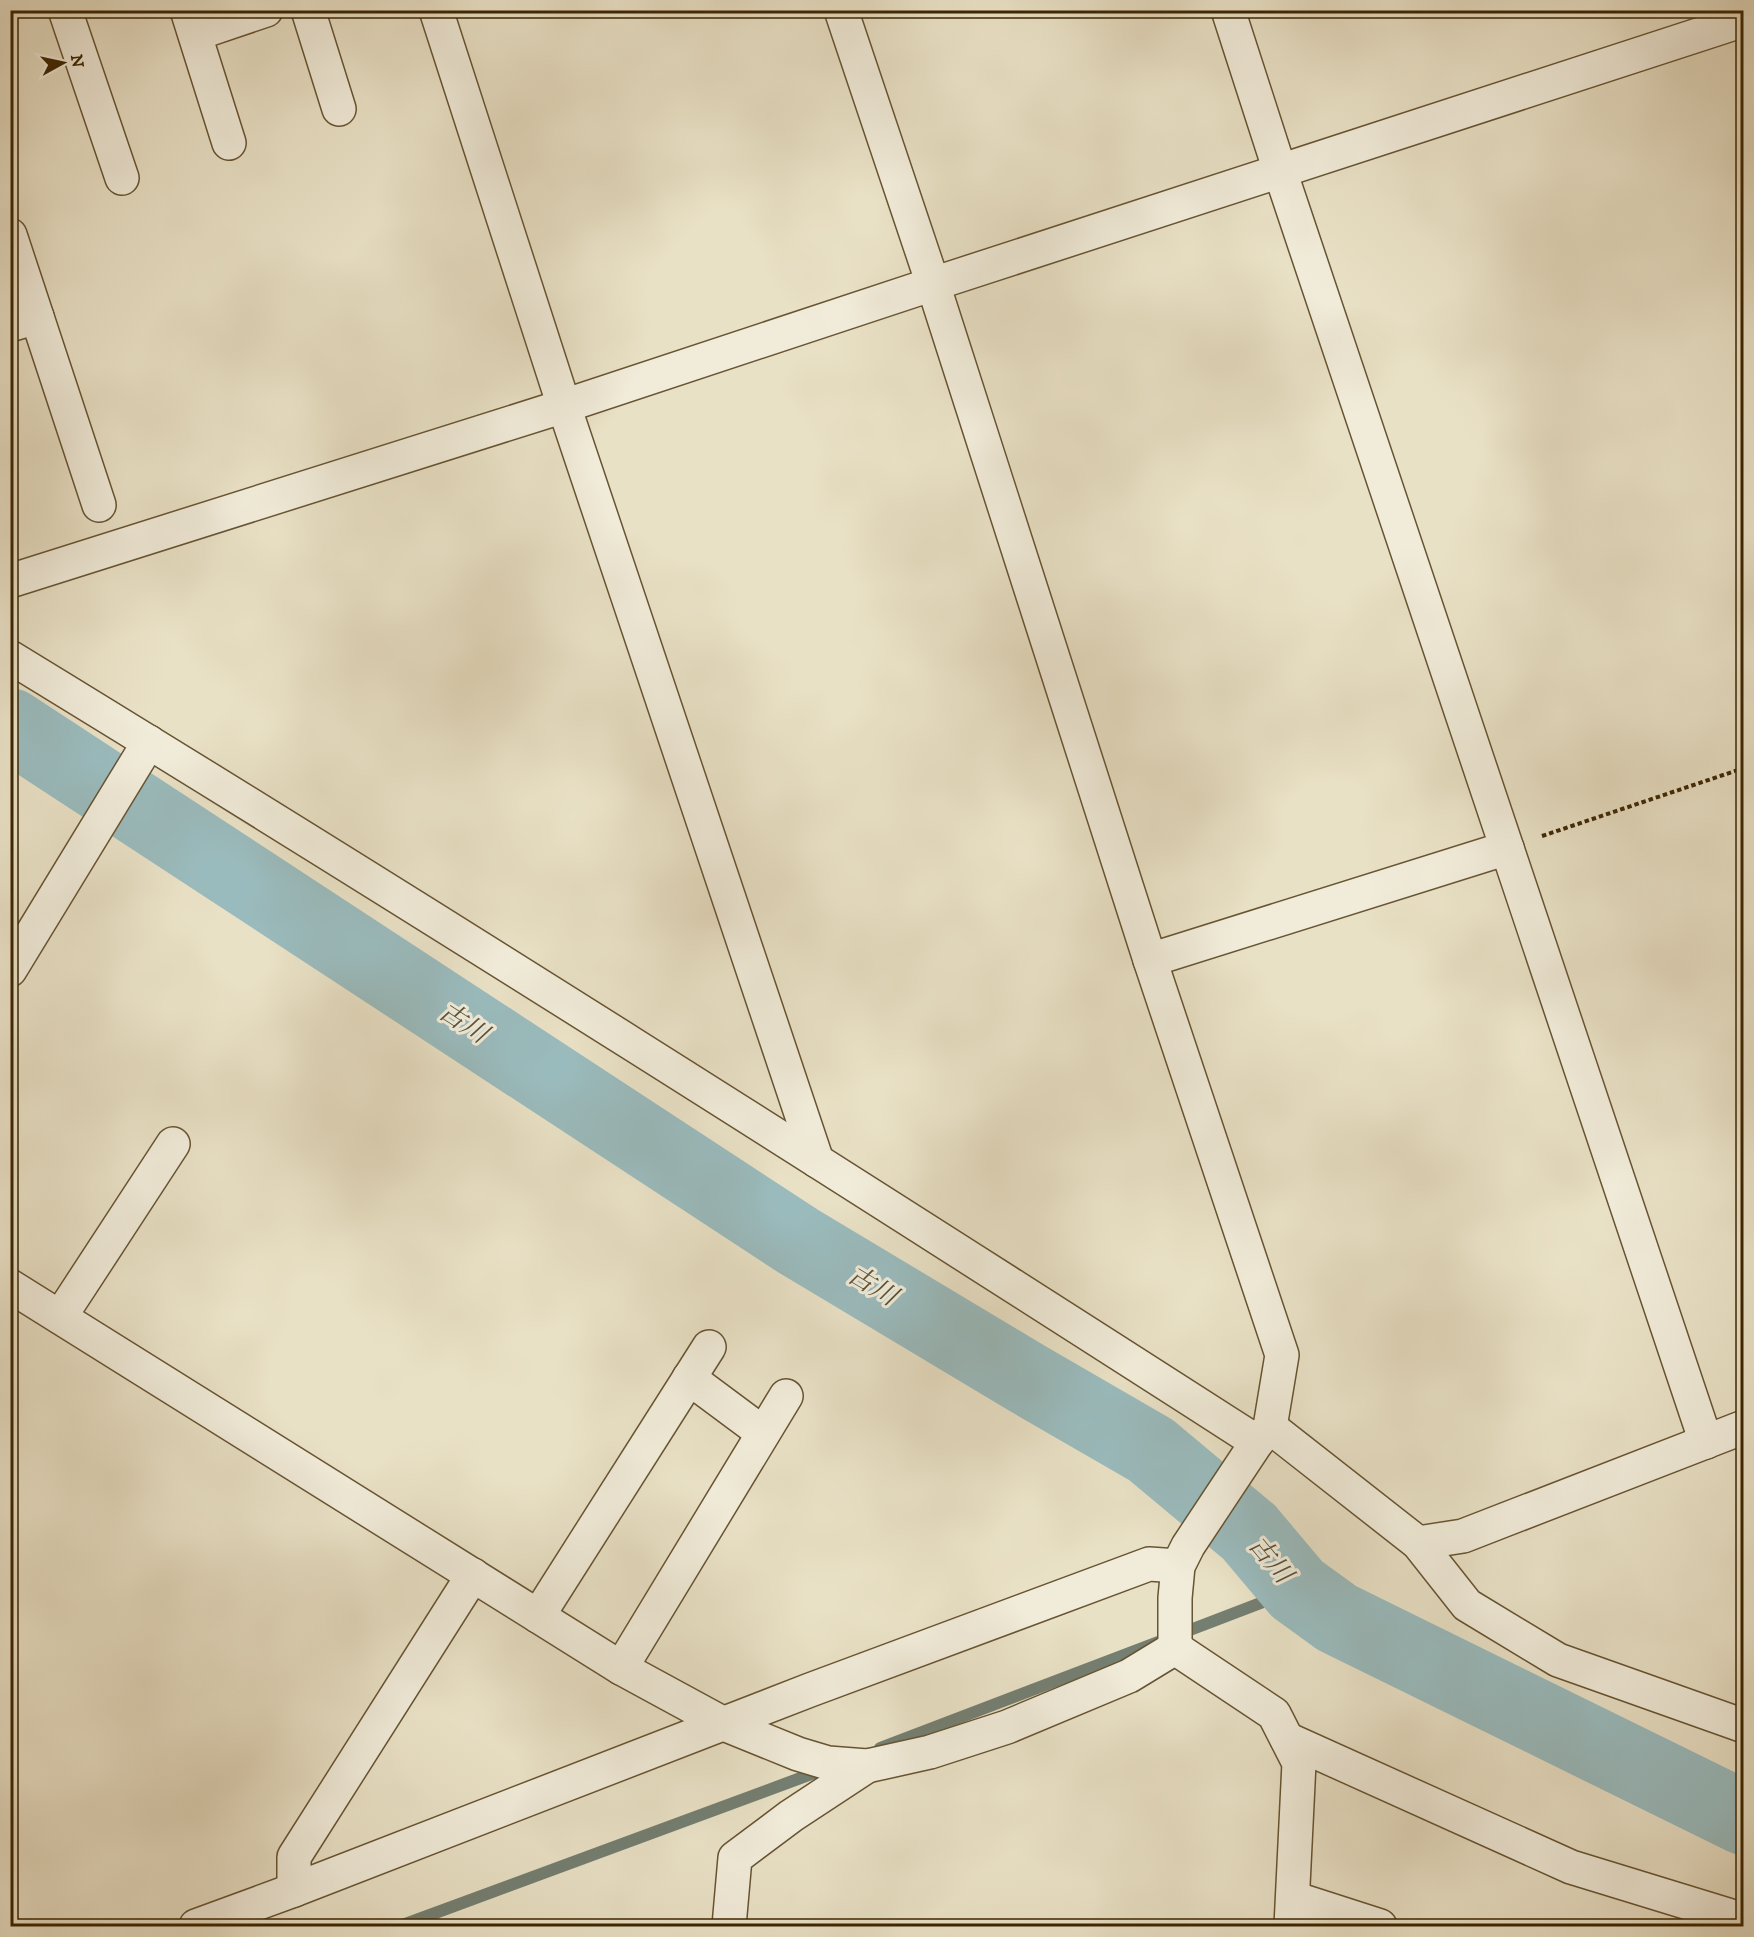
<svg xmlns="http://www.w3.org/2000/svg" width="1754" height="1937" font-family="'IM FELL DW Pica','Noto Serif JP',serif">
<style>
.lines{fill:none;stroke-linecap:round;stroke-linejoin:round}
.stream{stroke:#747f72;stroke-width:12}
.river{stroke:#9abbbd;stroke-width:74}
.minor-casing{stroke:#675432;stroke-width:36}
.path{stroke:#3c2501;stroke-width:4;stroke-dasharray:4.5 3;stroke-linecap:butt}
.minor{stroke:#f1ecda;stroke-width:33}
.labels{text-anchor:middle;stroke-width:6;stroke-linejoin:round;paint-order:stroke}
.water-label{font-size:26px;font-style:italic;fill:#585239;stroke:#f1ecda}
</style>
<rect width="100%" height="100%" fill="#e9e1c6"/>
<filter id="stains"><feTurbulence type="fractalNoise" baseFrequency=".00333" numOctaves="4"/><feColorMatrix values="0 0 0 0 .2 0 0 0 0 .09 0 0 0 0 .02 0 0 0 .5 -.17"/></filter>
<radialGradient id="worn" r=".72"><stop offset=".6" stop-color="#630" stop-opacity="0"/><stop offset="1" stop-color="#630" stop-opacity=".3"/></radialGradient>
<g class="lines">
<g class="stream">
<path d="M1177,1635L1297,1589"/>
<path d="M880,1748L1158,1642"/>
<path d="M400,1926L825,1769"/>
</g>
<path class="river" d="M10,725L798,1241L1030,1380L1151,1450L1249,1532L1297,1589L1337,1618L1744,1818"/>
<defs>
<g id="minor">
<path d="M65,10L122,178"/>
<path d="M187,10L229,143"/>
<path d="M308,10L339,109"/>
<path d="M436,10L564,406L817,1161"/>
<path d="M841,10L933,284L1150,960L1282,1355L1270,1427L1257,1442L1188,1546L1178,1566L1175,1598V1648"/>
<path d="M1228,10L1280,171L1706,1442"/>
<path d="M195,34L266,10"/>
<path d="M10,235L99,505"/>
<path d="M10,325L37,317"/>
<path d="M10,581L564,406L933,284L1744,20"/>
<path d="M10,657C429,913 844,1177 1257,1442"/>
<path d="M1150,960L1507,848"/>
<path d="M10,970L149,742"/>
<path d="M10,1286L621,1668L724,1724L798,1754L828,1763L867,1766L930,1752L1007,1727L1129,1676L1175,1648"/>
<path d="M60,1317L173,1144"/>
<path d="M689,1378L763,1433"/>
<path d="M1270,1427L1418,1543L1467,1605L1558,1660L1744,1726"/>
<path d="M1418,1543L1463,1536L1744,1427"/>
<path d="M538,1616L709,1347"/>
<path d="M1175,1648L1274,1714L1299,1763L1291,1926"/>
<path d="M621,1668L786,1396"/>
<path d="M1287,1739L1571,1867L1744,1920"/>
<path d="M294,1890V1857L473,1575"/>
<path d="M1293,1898L1380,1926"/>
<path d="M196,1926L294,1890L810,1690L1149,1564L1178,1566"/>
<path d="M729,1926L735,1858L791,1816L867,1766"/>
</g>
</defs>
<use href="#minor" class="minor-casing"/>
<path class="path" d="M1542,836L1744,768"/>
<use href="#minor" class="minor"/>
</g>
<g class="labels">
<g class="water-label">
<text transform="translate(464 1022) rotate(33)" y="9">古川</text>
<text transform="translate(873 1285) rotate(31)" y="9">古川</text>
<text transform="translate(1271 1559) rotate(50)" y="9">古川</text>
</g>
</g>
<rect width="1754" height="1937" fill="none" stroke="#e9e1c6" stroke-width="36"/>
<rect x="12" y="12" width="1730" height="1913" fill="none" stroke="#3c2501" stroke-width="3"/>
<rect x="18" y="18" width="1718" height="1901" fill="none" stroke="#3c2501" stroke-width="1.5"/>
<g transform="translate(63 63) rotate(82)" stroke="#f1ecda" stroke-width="4.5" paint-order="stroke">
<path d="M0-4.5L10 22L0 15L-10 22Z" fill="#3c2501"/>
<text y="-9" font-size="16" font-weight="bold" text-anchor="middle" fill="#3c2501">N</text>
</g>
<rect width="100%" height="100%" filter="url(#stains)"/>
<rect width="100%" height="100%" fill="url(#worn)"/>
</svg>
